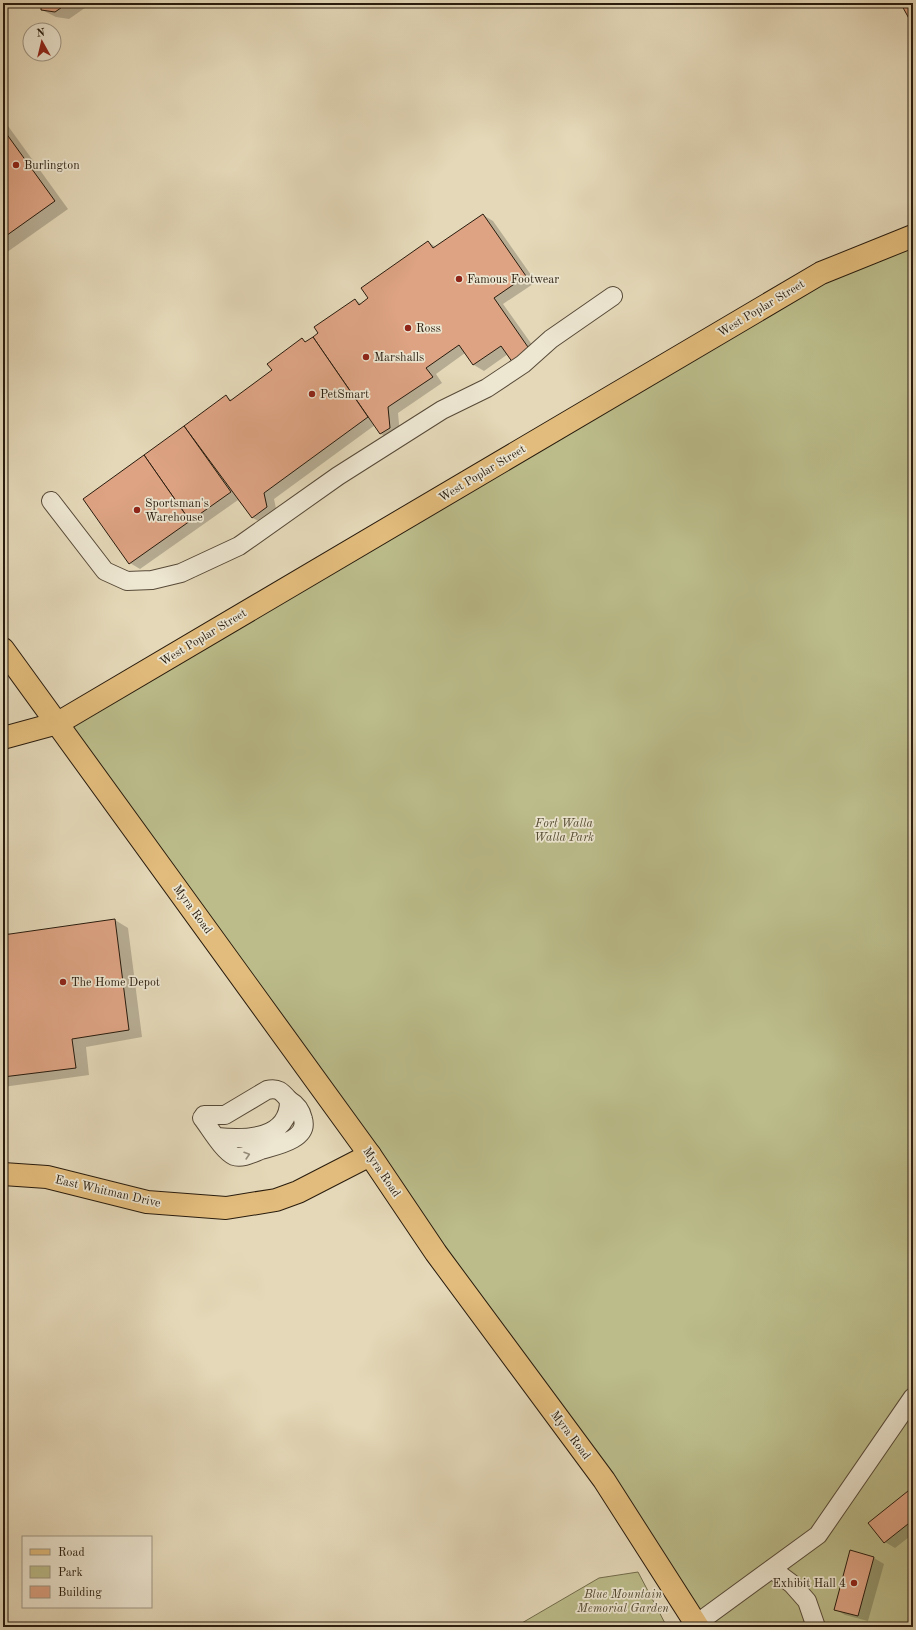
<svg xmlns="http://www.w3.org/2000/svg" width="916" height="1630" font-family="'Old Standard TT',serif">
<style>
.green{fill:#bbbc8a;stroke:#726c4c}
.shadow{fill:#0003}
.building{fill:#dda383;stroke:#281b0d}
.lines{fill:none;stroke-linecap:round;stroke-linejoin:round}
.minor-casing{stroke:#574a38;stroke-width:20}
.major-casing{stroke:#281b0d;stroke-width:24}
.highway-casing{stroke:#281b0d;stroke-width:24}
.minor{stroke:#ede6d1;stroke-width:18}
.major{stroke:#e2bc7c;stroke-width:22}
.highway{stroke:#e2bc7c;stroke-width:22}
.oneway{stroke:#948b79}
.poi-dot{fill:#8f2418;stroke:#ede6d1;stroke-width:1.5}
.labels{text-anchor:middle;stroke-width:3.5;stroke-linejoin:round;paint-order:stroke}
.poi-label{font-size:12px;fill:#281b0d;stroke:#ede6d1;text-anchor:start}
.street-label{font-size:12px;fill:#281b0d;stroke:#ede6d1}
.park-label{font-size:12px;font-style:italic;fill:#544b32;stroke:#ede6d1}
</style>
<rect width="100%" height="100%" fill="#e4d8b8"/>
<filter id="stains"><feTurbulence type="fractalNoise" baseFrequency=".005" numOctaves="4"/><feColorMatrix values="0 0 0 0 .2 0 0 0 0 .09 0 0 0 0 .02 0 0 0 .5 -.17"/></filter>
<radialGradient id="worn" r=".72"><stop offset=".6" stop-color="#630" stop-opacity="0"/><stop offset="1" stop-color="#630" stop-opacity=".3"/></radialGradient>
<g class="green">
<path d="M913,236V1627H698L58,723L821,273Z"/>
<path d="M638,1572L667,1627H515L599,1578Z"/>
</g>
<g class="shadow">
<path d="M42,3H92L69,19L56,17L42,10Z"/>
<path d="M906,3H913V23L903,5Z"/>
<path d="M3,119L68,209L3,255Z"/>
<path d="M483,215L493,221L536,282L503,304L540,356L508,354L484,371L474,365L465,353L436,374L442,383L398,413L400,434L391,440L381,434L375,425L274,499L277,513L263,524L253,518L238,500L140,569L130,563L84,499L226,397L232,400L273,370L302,340L306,342L320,333L355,300L362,304L428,242L436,247Z"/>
<path d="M115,920L128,928L142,1037L86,1047L89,1075L3,1087V929L11,935Z"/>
<path d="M913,1489V1534L895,1548L885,1542L870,1523Z"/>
<path d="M874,1558L884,1564L868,1621L845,1615L835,1609Z"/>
</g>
<g class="building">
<path d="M41,3H68L55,12L41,10Z"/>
<path d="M903,3H913L912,24L901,4Z"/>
<path d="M3,129L55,201L3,238Z"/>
<path d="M483,214L526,276L494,298L530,350L513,363L501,346L473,365L459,345L426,368L433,377L388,407L390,428L380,434L313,337L318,333L314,327L355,299L359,305L368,298L361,288L428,241L433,248Z"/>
<path d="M313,337L368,417L264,493L267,507L252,518L184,426L226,395L230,401L272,370L267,364L302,338L305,342Z"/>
<path d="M184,426L231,492L190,521L144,455Z"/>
<path d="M144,455L190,521L129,564L83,499Z"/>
<path d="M115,919L129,1030L72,1039L76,1068L3,1077V935Z"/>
<path d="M913,1487V1520L884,1543L868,1523Z"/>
<path d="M850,1550L874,1557L858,1616L834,1610Z"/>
</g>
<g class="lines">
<defs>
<g id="minor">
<path d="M51,501L105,571L127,581L152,580L181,573L239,546L338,476L442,410L487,388L523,364L551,339L613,296"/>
<path d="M204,1115H225L267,1090C278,1087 282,1092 289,1100"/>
<path d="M202,1118C210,1128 223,1151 234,1156C242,1159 253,1153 261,1150C274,1146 309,1140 303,1119C301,1110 296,1104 289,1100C290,1139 246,1140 217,1137"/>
<path d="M772,1569L792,1584L807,1601L816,1627"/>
<path d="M692,1627L818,1535L913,1397"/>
</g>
<g id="major">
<path d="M3,738L58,723L821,273L913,236"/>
<path d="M3,1174L47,1177L147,1202L226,1208L276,1200L298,1192L370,1155"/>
</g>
<path id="highway" d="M3,649L370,1155L436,1253L604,1480L698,1627"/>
</defs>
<use href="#minor" class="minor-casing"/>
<use href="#major" class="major-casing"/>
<use href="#highway" class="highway-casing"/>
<use href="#minor" class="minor"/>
<use href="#major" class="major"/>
<use href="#highway" class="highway"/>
</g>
<defs><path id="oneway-chevron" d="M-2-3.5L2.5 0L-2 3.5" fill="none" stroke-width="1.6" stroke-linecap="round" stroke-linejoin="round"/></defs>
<use class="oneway" href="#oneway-chevron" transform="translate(247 1155) rotate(-17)"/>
<g class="poi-dot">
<circle cx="16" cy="165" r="4"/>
<circle cx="459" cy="279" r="4"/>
<circle cx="408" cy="328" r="4"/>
<circle cx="366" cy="357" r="4"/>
<circle cx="312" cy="394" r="4"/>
<circle cx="137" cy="510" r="4"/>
<circle cx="63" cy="982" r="4"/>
<circle cx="854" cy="1583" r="4"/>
</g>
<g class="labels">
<g class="poi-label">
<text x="24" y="169">Burlington</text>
<text x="467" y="283">Famous Footwear</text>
<text x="416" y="332">Ross</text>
<text x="374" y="361">Marshalls</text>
<text x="320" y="398">PetSmart</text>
<text x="145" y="507">Sportsman's<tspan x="145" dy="14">Warehouse</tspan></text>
<text x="71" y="986">The Home Depot</text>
<text x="846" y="1587" text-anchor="end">Exhibit Hall 4</text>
</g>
<g class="street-label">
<text transform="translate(761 308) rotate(-31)" y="4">West Poplar Street</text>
<text transform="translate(482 473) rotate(-31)" y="4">West Poplar Street</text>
<text transform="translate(203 637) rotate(-31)" y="4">West Poplar Street</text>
<text transform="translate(193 909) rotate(54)" y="4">Myra Road</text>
<text transform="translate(382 1172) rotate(56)" y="4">Myra Road</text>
<text transform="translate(108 1191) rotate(13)" y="4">East Whitman Drive</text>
<text transform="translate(571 1435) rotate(53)" y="4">Myra Road</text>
</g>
<g class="park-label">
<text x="564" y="827">Fort Walla<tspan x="564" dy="14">Walla Park</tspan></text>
<text x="623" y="1598">Blue Mountain<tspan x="623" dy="14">Memorial Garden</tspan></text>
</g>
</g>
<rect width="916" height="1630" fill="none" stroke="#e4d8b8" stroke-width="16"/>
<rect x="4" y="4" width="908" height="1622" fill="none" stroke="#281b0d" stroke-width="2"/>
<rect x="8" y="8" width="900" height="1614" fill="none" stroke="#281b0d"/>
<rect x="22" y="1536" width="130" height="72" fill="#ede6d1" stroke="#9e9583"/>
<rect x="30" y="1549" width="20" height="6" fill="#e2bc7c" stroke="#9e9583"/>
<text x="58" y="1556" font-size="12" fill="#281b0d">Road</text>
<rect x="30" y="1566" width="20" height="12" fill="#bbbc8a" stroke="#9e9583"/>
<text x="58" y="1576" font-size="12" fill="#281b0d">Park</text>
<rect x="30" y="1586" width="20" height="12" fill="#dda383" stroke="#9e9583"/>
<text x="58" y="1596" font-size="12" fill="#281b0d">Building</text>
<g transform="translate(42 42) rotate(352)"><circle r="19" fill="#ede6d1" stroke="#9e9583"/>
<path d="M0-3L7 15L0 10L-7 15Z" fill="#8f2418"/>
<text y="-6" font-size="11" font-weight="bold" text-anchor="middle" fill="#281b0d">N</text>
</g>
<rect width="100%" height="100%" filter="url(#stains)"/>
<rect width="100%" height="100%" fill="url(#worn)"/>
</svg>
